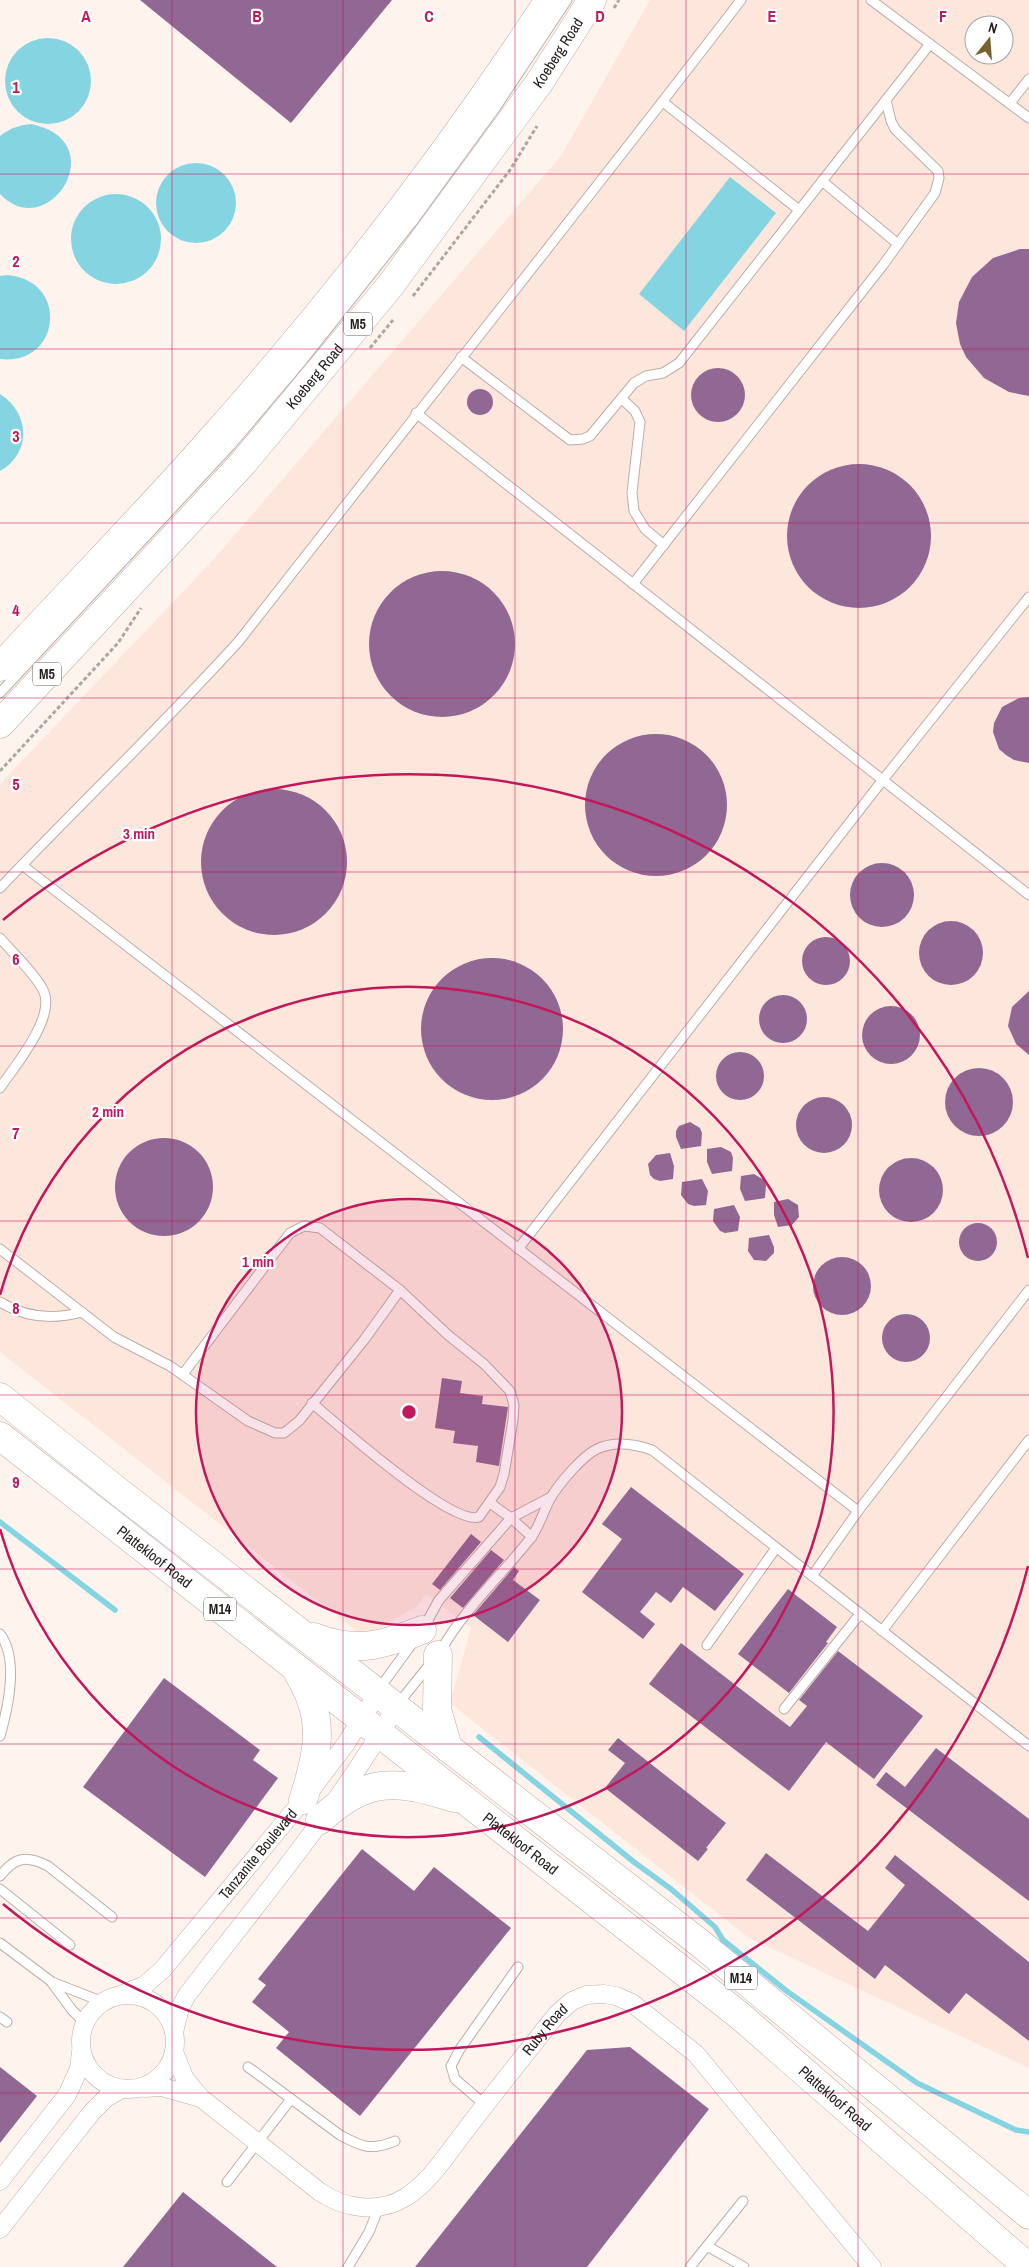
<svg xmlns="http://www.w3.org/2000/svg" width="1029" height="2267" font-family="'Archivo Narrow',sans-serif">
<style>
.built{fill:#fde7dd;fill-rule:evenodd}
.water{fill:#84d5e1}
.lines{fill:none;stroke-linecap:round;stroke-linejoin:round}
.stream{stroke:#84d5e1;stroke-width:5.5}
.building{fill:#906893}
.service-casing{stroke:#bcaea8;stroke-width:11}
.minor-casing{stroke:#bcaea8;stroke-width:19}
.primary-casing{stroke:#bcaea8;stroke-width:29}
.path{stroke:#afa5a1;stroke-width:3;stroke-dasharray:4 2.5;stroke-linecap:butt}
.service{stroke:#fff;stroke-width:9}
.minor{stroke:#fff;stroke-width:18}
.primary{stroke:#fff;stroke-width:28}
.grid{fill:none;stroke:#c2185b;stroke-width:1;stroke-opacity:0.55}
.ring{fill:none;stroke:#c2185b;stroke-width:2.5}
.labels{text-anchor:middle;stroke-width:4.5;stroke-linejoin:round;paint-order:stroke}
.shield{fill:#fff;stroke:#64615f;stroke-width:1}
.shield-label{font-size:14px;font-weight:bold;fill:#221d1b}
.street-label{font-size:15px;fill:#221d1b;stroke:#fff}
.grid-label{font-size:16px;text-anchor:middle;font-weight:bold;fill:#c2185b;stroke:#fff;stroke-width:4.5;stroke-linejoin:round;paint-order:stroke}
.centre{fill:#c2185b;stroke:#fff;stroke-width:2.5}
.ring-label{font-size:15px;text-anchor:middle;font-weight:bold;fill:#c2185b;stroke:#fff;stroke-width:4.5;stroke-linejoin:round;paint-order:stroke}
</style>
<rect width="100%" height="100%" fill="#fff3ee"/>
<path class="built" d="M650,0H1029V2068L749,1938L450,1703L471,1628L426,1594L417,1606L379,1628L360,1634L0,1352V784L214,559L561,156ZM974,25H1004V55H974Z"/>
<g class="water">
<circle cx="48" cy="81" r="43"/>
<path d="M31,124C115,141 48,245 0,194V136C10,128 19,125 31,124Z"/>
<circle cx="196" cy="203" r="40"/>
<path d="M730,177L776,213L684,331L639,294Z"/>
<circle cx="116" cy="239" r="45"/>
<path d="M7,275C70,280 61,366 0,359V276Z"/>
<path d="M0,394C30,413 32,453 0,471Z"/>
</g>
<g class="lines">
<g class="stream">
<path d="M0,1522L115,1610"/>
<path d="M479,1737L634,1862L671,1889L715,1927L723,1940L788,1992L917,2083L1016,2130L1029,2132"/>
</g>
</g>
<g class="building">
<path d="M140,0H392L291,123Z"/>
<path d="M1020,249H1029V396L1009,392L984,378L966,357L960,344L956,323L959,302L972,277L993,258Z"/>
<circle cx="718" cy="395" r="27"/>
<circle cx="480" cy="402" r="13"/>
<circle cx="859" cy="536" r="72"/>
<circle cx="442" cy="644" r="73"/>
<path d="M1029,697V763L1014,760L1006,755L999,749L993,732L994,723L1002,707L1019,698Z"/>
<circle cx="656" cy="805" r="71"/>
<circle cx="274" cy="862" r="73"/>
<circle cx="882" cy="895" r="32"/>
<circle cx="951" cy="953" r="32"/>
<circle cx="826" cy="961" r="24"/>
<circle cx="492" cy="1029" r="71"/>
<path d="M1029,991V1055L1016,1044L1008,1026L1012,1007Z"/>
<circle cx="783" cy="1019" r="24"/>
<circle cx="891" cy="1035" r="29"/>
<circle cx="740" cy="1076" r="24"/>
<circle cx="979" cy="1102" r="34"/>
<circle cx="824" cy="1125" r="28"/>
<path d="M690,1122L700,1128L702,1133L701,1146L681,1149L676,1137V1131L679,1126Z"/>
<circle cx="164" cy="1187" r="49"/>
<path d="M721,1147L731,1152L733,1158L732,1171L712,1174L707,1162V1149Z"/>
<path d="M670,1153L674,1166L673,1179L660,1181L654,1179L650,1175L648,1164L656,1155Z"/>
<circle cx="911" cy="1190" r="32"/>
<path d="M754,1174L764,1180L766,1185L765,1198L745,1201L740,1189L741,1176Z"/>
<path d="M702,1179L708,1191L706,1205L694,1206L688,1204L681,1195L682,1182Z"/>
<path d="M788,1199L798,1205L799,1217L792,1225L778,1227L774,1215V1202Z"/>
<path d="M734,1205L740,1217L738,1231L725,1233L720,1231L713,1221L714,1209Z"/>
<circle cx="978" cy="1242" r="19"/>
<path d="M769,1235L774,1247V1253L766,1261L754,1260L748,1251L749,1238Z"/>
<circle cx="842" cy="1286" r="29"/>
<circle cx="906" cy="1338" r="24"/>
<path d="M442,1378L462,1381L460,1393L483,1396L482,1404L508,1407L499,1466L476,1462L478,1446L453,1443L455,1431L435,1428Z"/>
<path d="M631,1487L744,1574L715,1611L683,1587L671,1603L656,1592L640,1612L655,1624L643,1639L582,1592L622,1539L602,1524Z"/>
<path d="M471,1534L481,1542L440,1590L432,1584Z"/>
<path d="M491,1550L504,1560L463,1608L450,1598Z"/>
<path d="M514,1567L519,1571L513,1580L540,1600L508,1642L473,1615Z"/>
<path d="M788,1589L837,1627L826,1642L828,1643L789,1693L738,1654Z"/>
<path d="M681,1643L790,1727L807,1706L799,1700L838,1651L923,1716L874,1779L826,1742L789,1791L649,1684Z"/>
<path d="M164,1678L260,1750L253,1760L278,1778L205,1877L83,1787Z"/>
<path d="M618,1738L726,1823L706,1848L708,1849L698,1861L605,1788L625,1763L608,1750Z"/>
<path d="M936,1748L1029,1819V1901L876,1785L886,1772L905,1787Z"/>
<path d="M362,1849L414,1891L434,1867L511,1928L360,2116L276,2048L289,2032L252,2002L266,1985L258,1979Z"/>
<path d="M766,1853L868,1931L905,1885L885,1868L895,1855L1029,1962V2041L966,1993L949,2014L885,1965L875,1979L746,1880Z"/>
<path d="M630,2047L709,2109L587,2267H415L587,2050Z"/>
<path d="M0,2067L37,2096L0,2143Z"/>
<path d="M183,2192L277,2267H123Z"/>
</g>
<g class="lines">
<defs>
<g id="service">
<path d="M871,0L1029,118"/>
<path d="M663,102L799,210"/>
<path d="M1010,103L1029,79"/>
<path d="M822,181L898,244"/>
<path d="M461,357L570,440L583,439L590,436L634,383L646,376L663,373L679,363L930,44"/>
<path d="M622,399L635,411L640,422L632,493L634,511L645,529L664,545"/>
<path d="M416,413L1029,895"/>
<path d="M633,584L883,265L935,193L939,178L938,171L895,129L891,121L886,100"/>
<path d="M0,693L231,445L302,361L413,221L496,107L567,0"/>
<path d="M22,865L858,1511L1029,1290"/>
<path d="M0,888C79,805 162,726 239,641C406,427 576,215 741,0"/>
<path d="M0,938C12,952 38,977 44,992C55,1019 14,1067 0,1088"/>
<path d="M0,1249L114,1337L170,1366L248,1421L275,1433H284L299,1421L364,1340L400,1290"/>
<path d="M518,1249L882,781L1029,597"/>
<path d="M0,1302C26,1318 53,1320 82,1312"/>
<path d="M183,1374L290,1233L304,1226L320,1228L400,1290L448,1335L484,1364L510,1391L514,1405L513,1420L504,1474L500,1487L479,1517C451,1526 337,1424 312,1403"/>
<path d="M490,1503L511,1518L532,1537"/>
<path d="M812,1576L858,1511"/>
<path d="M423,1629L439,1600L511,1518L551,1497"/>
<path d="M882,1631L1029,1440"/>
<path d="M0,1634C19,1659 8,1708 0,1736"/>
<path d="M707,1645L776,1548"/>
<path d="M440,1652C464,1609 500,1577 530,1539C539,1528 543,1512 550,1499C558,1485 582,1456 597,1449C614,1441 635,1444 652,1450L1029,1746"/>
<path d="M379,1689L414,1641"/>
<path d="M398,1704L430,1664"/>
<path d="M784,1709L860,1614"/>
<path d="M0,1876C15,1857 26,1855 48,1866L112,1917"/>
<path d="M0,1889L70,1945"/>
<path d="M0,1943L52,1982L103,2002"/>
<path d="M52,1983L72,2010L85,2023"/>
<path d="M0,2017L7,2022"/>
<path d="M248,2067L340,2135C362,2147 371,2151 395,2141"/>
<path d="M485,2105L455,2079L451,2066L460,2049L518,1967"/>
<path d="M227,2182L291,2099"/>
<path d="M707,2246L744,2267"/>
<path d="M348,2267L369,2232L379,2207"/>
<path d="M690,2267L743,2201"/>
</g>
<g id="minor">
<path id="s1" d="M120,1995L145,1985L163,1969L303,1800L345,1745L378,1693"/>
<circle cx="128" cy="2042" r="47"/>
<path d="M174,2032L180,2008L187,1995C259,1901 337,1809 396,1707"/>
<path id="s2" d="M174,2052L185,2079L201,2098L320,2192C345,2209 379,2214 406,2197C431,2181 447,2154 465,2131C495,2092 526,2053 557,2014L572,2001L586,1995L604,1994L616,1996L632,2003L696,2054L872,2267"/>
<path d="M144,2088L162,2087L201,2098"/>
<path d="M0,2181L67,2095L79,2069L81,2052"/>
<path d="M0,2229L92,2112L106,2098L122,2089"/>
</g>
<g id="primary">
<path d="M0,667C64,598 130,530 193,460C323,316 443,162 549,0"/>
<path id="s3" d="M0,724L243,463L390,286L539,83L592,0"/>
<path d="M0,1397L124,1496L701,1944L1029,2215"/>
<path id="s4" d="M0,1436L739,2015L1028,2267"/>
<path d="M314,1637C357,1653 381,1646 422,1630"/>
<path d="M438,1655L437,1709L448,1748"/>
<path d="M298,1673C326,1718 319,1752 303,1800"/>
<path d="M320,1820C367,1777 395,1779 454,1798"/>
</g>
</defs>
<use href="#service" class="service-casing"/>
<use href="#minor" class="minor-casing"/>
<use href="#primary" class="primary-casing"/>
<g class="path">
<path d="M614,8L619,0"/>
<path d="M413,296L510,170L537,126"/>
<path d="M370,348L393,320"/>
<path d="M0,771L118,643L141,608"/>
</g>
<use href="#service" class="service"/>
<use href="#minor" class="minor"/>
<use href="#primary" class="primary"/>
</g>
<path class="grid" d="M172,0V2267M343,0V2267M515,0V2267M686,0V2267M858,0V2267M0,174H1029M0,349H1029M0,523H1029M0,698H1029M0,872H1029M0,1046H1029M0,1221H1029M0,1395H1029M0,1569H1029M0,1744H1029M0,1918H1029M0,2093H1029"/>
<circle cx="409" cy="1412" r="213" fill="#c2185b" fill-opacity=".12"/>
<g class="ring">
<circle cx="409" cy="1412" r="213"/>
<path d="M0 1295A425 425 0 1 1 0 1529"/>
<path d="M1028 1566A638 638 0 0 1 3 1904M3 920A638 638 0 0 1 1028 1258"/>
</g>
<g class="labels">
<g class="shield">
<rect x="344" y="312.5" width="28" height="23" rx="4"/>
<rect x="33" y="662.5" width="28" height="23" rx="4"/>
<rect x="204" y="1597.5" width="32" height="23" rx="4"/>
<rect x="725" y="1966.5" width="32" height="23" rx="4"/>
</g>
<g class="shield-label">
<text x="358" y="329">M5</text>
<text x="47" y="679">M5</text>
<text x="220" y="1614">M14</text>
<text x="741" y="1983">M14</text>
</g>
<g class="street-label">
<text dy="5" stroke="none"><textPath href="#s3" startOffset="874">Koeberg Road</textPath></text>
<text dy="5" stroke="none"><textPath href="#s3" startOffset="469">Koeberg Road</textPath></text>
<text dy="5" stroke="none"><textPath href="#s4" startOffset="196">Plattekloof Road</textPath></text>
<text dy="5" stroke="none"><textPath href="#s4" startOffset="661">Plattekloof Road</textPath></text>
<text dy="5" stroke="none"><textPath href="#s1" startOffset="200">Tanzanite Boulevard</textPath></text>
<text dy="5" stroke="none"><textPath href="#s2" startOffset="515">Ruby Road</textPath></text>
<text dy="5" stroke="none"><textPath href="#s4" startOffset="1066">Plattekloof Road</textPath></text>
</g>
</g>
<g class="grid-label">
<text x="86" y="22">A</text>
<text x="257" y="22">B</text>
<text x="429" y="22">C</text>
<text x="600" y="22">D</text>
<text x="772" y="22">E</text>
<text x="943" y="22">F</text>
<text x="16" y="93">1</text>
<text x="16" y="267">2</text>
<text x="16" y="442">3</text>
<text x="16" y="616">4</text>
<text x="16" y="790">5</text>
<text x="16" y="965">6</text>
<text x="16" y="1139">7</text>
<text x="16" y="1314">8</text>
<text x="16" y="1488">9</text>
</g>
<circle cx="409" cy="1412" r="8" class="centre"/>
<g class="ring-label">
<text x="139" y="839">3 min</text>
<text x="108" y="1117">2 min</text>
<text x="258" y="1267">1 min</text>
</g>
<g transform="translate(989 40) rotate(17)"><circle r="24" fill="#ffffff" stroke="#a7a5a4"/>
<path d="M0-4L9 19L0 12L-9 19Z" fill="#766231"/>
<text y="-8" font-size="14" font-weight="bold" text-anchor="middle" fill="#221d1b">N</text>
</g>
</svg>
